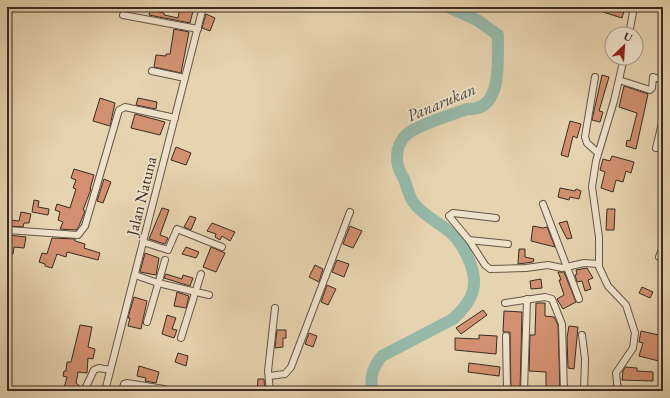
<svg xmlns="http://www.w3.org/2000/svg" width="670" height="398" font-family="'EB Garamond',serif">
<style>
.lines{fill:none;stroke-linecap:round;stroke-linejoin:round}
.river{stroke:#96b8a8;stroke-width:12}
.building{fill:#d29070;stroke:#392c26}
.minor-casing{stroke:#645648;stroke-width:8}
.minor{stroke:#efe2cb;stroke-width:6}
.labels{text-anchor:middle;stroke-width:3.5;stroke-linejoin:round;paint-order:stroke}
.street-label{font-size:16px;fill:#392c26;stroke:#efe2cb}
.water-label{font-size:17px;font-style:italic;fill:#4c4840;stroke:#efe2cb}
</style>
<rect width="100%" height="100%" fill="#e6d3af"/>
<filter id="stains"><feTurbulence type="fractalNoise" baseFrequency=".005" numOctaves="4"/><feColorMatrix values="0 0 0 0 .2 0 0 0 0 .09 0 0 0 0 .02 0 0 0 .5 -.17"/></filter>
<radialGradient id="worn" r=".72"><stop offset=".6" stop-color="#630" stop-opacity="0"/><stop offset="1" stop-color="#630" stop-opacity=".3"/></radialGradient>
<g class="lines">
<path class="river" d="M373,391C369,377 373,367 382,356L453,319C474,300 480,284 468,258C464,249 460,242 453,235C441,223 424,217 413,202C408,194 407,185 403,177C395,165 394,147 406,135C416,125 452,115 467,109C504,112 497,59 498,35L477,20L448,7"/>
</g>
<g class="building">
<path d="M151,7H160L159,12L164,13V15L178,18L180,7H194L190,23L149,15Z"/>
<path d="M605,7H625L622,18L603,12Z"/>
<path d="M206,14L215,18L210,31L202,28Z"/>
<path d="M174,29L189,32L181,73L154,67L156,55L166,56V54H170Z"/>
<path d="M602,75L609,77L599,111L603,112L600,122L592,120Z"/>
<path d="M624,86L648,94L636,149L626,146L627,140L630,141L637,113L619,107Z"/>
<path d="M100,98L115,103L110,126L93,121Z"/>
<path d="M138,98L157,102L156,109L136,105Z"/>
<path d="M135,114L165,122L160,135L131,128Z"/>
<path d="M570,121L581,124L577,138L573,136L568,157L561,155Z"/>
<path d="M176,147L191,153L186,165L171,160Z"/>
<path d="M612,156L634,162L631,173L626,171L623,182L616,180L613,192L601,188L605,172L600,170L603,159L610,161Z"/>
<path d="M74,169L94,175L90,189H91L83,210L85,211L79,226L76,230L60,229L63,222L58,220L60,212L55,210L57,204L70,208L76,189L73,188L76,180L71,178Z"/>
<path d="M104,179L111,182L103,203L97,201Z"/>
<path d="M560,188L575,191L576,189L581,191L579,199L570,197L569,200L558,197Z"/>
<path d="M34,200L39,201L38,207L49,209L48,215L32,212Z"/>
<path d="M162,208L169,210L160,235L168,238L165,244L149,239Z"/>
<path d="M607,209H615L614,230H606Z"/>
<path d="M21,212L31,214L29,223H24L23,227L9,226L10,220L19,221Z"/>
<path d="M190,216L196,218L191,230L184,227Z"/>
<path d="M567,221L572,238L567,239L559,223Z"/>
<path d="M212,223L235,232L230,241L222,236L220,240L215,237L216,234L207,231Z"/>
<path d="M350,226L362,231L353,248L343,244Z"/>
<path d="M533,226L543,228L547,227L555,247L531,241Z"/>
<path d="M8,235L26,237L24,248L14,247L13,254L7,253Z"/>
<path d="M52,238L75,239V241L85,244L84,248L100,253L98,260L67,252L66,257L57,254L52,268L45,266V264L39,262L42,253L47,254Z"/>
<path d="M186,247L199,252L196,258L182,254Z"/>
<path d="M211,247L225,253L216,272L203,267Z"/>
<path d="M519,249H525V257L534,259L533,262L518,264Z"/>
<path d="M145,253L159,258L156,275L140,272Z"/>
<path d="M337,260L349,264L344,277L332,272Z"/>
<path d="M315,265L323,269L319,282L309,277Z"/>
<path d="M587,268L593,278L588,280L591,289L585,291L582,281L577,282L575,275L577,274L576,270Z"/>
<path d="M558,272H564L576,302L563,309L557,299L564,295L559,280H561Z"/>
<path d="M166,274L182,279L183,275L193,278L190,286L164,278Z"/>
<path d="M541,279L542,288L531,289L530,281Z"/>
<path d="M327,285L336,289L328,305L321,302Z"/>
<path d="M642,287L653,292L650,298L639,293Z"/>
<path d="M177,292L189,296L186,308L174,306Z"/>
<path d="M134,297L147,301L141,329L128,326L130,318H128Z"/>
<path d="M536,303H545V316L554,317L558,325L560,391H546V372L529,371L530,335H535Z"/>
<path d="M483,310L487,315L461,334L456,328Z"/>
<path d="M504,311L522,312L520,391H511L510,336V332H503Z"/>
<path d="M167,315L176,318L172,329L177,330L174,338L162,334Z"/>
<path d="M80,325L92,327L88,347L95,349L93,359L88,358L87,373L78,372L76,383L81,387L80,391H75L64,388L67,377L63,376L64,371H66L67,362H71Z"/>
<path d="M569,326L578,327L574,369L568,368L567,338Z"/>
<path d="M277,330H286V338H283V347L275,348Z"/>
<path d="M641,331L663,336V362L639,356L643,343L639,342Z"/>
<path d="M309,333L317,336L313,347L305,344Z"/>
<path d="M479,335L497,336L496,354L455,350V338L479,339Z"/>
<path d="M178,353L188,356L186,366L175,362Z"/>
<path d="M469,363L500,367L499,376L468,372Z"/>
<path d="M139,366L159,372L156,383L145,381L146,378L137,376Z"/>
<path d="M625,367L637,368V371L653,372V381L622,380L623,371Z"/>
<path d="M258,379H264L265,391H257Z"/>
</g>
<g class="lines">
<defs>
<g id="minor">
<path d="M123,15L198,29"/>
<path d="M629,34L634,7"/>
<path d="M152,71L185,78"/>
<path d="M595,77L585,137L587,143L598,153"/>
<path d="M619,80L650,90L652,88L653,77L663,80"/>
<path d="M656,148L663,119"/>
<path d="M543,204L579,299"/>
<path d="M496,218L453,213L449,216L469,240L485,265L490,269L526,268L548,265L562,268L584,263L599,264"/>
<path d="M7,230L78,235L85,226L119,110L125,107L175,118"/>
<path d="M469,240L508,244"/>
<path d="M143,242L168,250L177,229L222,247"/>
<path d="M659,257L663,246"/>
<path d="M135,275L158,283L209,295"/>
<path d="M505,303L545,297L552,299L562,324L564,391"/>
<path d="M147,322L165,260"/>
<path d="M582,335L585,359L584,391"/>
<path d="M506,336L507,391"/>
<path d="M181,338L201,274"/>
<path d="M269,376L285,374L291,367L350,212"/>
<path d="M50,391H52"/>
<path d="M84,391L94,370L99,368L110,370"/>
<path d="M105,391L203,7"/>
<path d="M122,391L124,384L127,383L164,389"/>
<path d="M270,391L268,371L275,308"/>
<path d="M524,391L527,299"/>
<path d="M618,391L616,373L633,348L635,333L626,305L608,286L599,267V237L592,187L596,161L614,101L624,58"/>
</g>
</defs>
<use href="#minor" class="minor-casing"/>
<use href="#minor" class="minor"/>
</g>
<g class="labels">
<g class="street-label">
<text transform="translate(141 196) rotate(-76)" y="6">Jalan Natuna</text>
</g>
<g class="water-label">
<text transform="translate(441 102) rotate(-23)" y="6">Panarukan</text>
</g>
</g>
<rect width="670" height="398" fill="none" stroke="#e6d3af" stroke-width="24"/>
<rect x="8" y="8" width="654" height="382" fill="none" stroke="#392c26" stroke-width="2"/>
<rect x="12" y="12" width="646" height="374" fill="none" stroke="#392c26"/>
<g transform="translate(624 46) rotate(25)"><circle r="19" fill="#efe2cb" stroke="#a69989"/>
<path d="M0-3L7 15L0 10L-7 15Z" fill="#8f2418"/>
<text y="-6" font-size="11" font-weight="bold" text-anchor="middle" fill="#392c26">U</text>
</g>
<rect width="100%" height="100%" filter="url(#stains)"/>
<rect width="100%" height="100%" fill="url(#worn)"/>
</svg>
